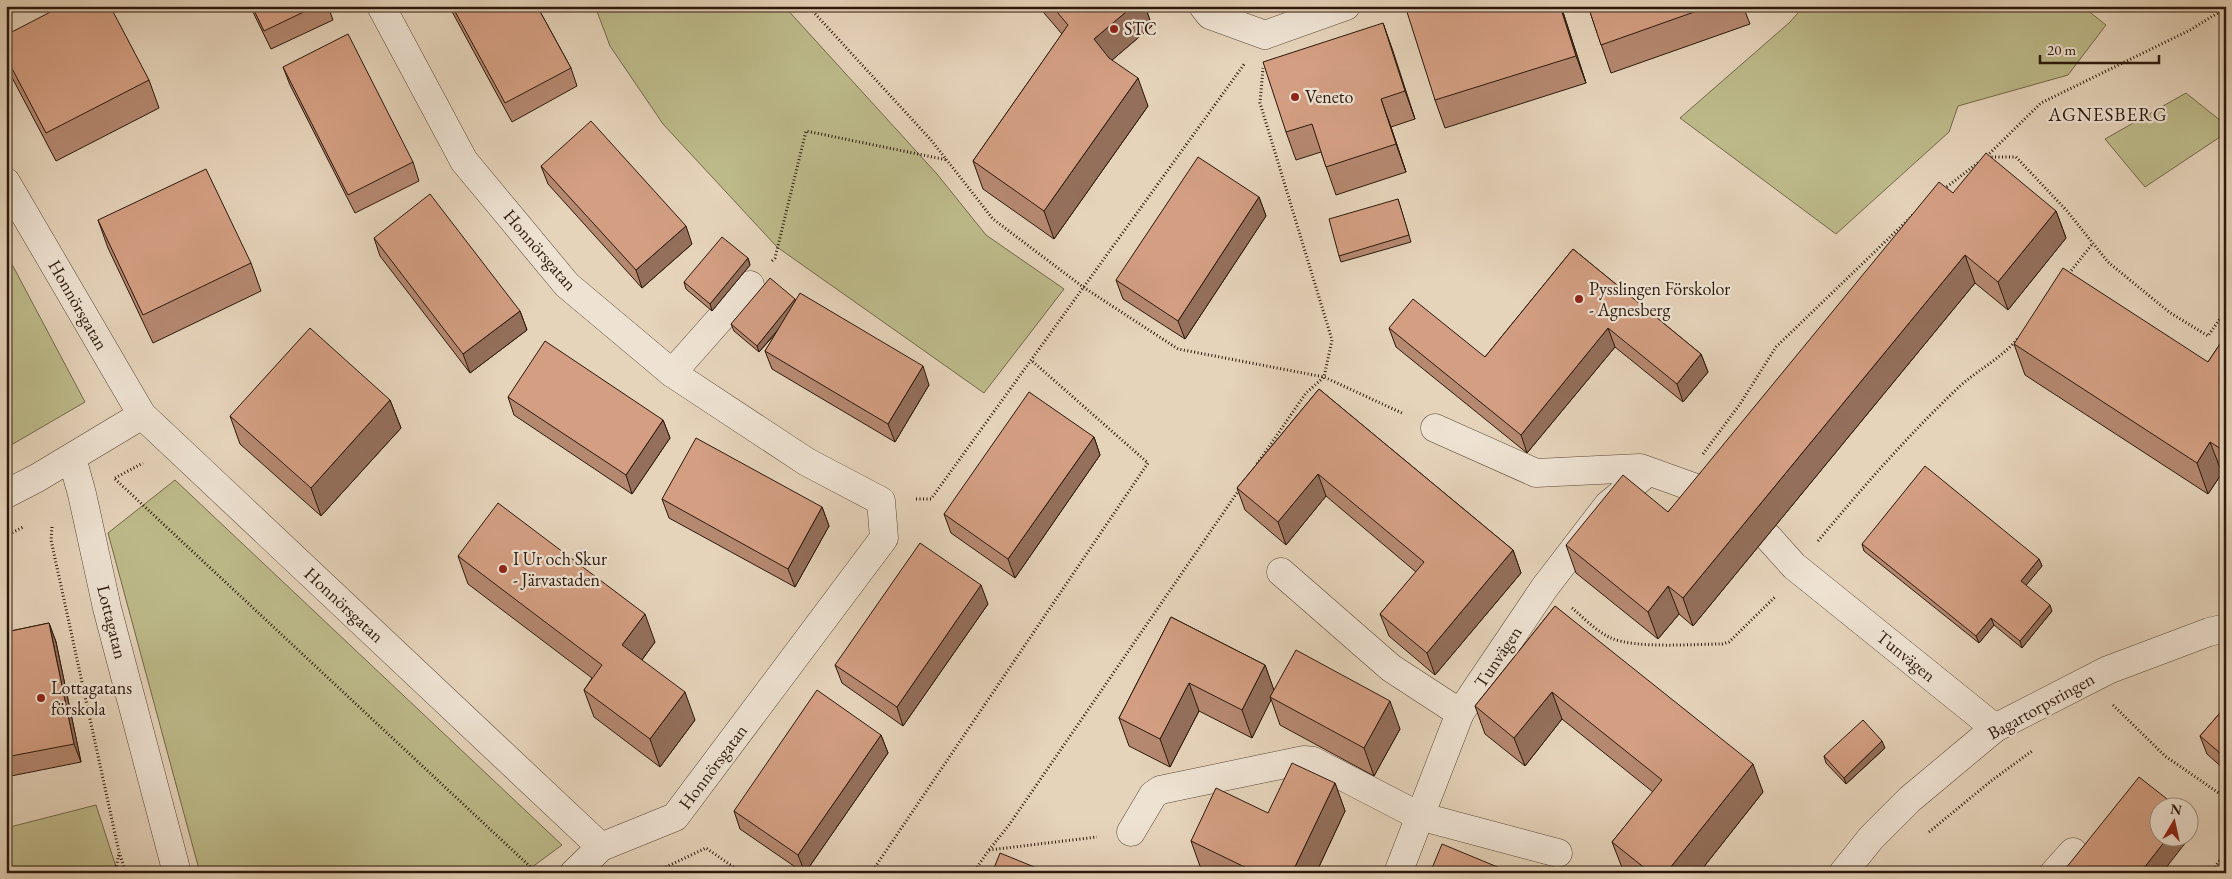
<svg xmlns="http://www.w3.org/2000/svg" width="2232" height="879" font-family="'EB Garamond',serif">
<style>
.green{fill:#bdba8a;stroke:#74694a}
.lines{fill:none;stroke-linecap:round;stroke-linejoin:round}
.minor-casing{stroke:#5a4737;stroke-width:29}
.path{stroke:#2c180b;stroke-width:3;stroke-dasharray:1 2.5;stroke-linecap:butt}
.minor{stroke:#eee2d2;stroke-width:28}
.wall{fill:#b58870;stroke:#2c180b}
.shaded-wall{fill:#946f5b;stroke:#2c180b}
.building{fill:#d39e82;stroke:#2c180b}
.poi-dot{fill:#8f2418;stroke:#eee2d2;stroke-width:2}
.labels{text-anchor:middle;stroke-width:4.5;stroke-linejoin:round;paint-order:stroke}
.poi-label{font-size:18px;fill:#2c180b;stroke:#eee2d2;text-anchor:start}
.street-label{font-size:18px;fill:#2c180b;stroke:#eee2d2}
.neighbourhood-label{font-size:19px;letter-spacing:1px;fill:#2c180b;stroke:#eee2d2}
</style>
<rect width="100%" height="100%" fill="#e5d3ba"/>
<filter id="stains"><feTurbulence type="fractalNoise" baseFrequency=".004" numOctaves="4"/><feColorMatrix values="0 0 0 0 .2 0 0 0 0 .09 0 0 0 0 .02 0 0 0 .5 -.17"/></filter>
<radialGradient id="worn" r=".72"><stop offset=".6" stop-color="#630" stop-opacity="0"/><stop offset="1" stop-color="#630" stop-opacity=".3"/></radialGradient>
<g class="green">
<path d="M595,6H784L937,174L986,235L1064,289L984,393L777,247L663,124L610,46Z"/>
<path d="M1804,6H2082L2106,25L2068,75L1958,106L1949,132L1836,234L1680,118L1790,22Z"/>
<path d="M2186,93L2226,125V133L2145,187L2105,139Z"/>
<path d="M6,253L85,402L6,448Z"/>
<path d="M175,480L562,845L524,873H200L108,533Z"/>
<path d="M96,805L118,873H6V828Z"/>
</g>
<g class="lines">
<defs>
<g id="minor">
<path d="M1203,6L1210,15L1265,35L1346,6"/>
<path d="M6,182L142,415L601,847L675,817L884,538L881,501L807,462L672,373L567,285L464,161L381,6"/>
<path d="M672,373L750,285"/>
<path d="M1435,428L1536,473L1640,468L1715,495"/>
<path d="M72,458L82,494L107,608L177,873"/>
<path d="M6,494L37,478L142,415"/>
<path d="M1767,536L1794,566L1995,728"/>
<path d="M1281,572L1391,668L1460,713"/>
<path d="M1131,832L1153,795L1160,790L1304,760L1313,761L1419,816L1558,853"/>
<path d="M574,873L601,847"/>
<path d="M1398,873L1460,713L1545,587L1608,505L1648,472"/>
<path d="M1843,873L1871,838L1910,799L1995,728L2108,670L2209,632L2226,628"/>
<path d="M2054,873L2073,852"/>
</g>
</defs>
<use href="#minor" class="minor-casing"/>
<g class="path">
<path d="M808,6L931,140L993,219L1083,287L1178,349L1324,377L1404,414"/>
<path d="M2220,12L2226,21"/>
<path d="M1987,156L2041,103L2190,30L2226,8"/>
<path d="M1988,157H2016L2067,211L2108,262L2169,312L2208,336L2226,310"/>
<path d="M1944,189L1979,162"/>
<path d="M772,261L775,258L806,131L947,160"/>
<path d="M2067,276L2093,243"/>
<path d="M1703,454L1740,404L1776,347L1916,212"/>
<path d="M1257,464L1306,393L1324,377L1332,340L1260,103L1263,68"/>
<path d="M115,478L143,463"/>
<path d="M115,479L537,873"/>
<path d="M916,499H931L1245,63"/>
<path d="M52,527L51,540L119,852L126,873"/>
<path d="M6,536L23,527"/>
<path d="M1818,541C1863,487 1909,434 1960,386C1979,369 2002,358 2018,338"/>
<path d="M1572,608C1584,618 1597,632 1611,638C1636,649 1694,644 1722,644L1729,642L1776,596"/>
<path d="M2113,705L2165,756L2226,798"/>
<path d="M1929,832L1991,781L2032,751"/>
<path d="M989,850L1097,837"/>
<path d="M1587,868L1595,873"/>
<path d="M115,873L119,853"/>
<path d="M653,873L706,848L742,873"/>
<path d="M871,873L1148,463L1031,360"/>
<path d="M973,873L989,850L1009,825L1239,490"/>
<path d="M2211,873L2226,851"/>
</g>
<use href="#minor" class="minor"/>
</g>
<g class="wall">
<path d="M250,6H328L333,20L271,49Z"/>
<path d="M449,6H537L571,68L577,86L512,122Z"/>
<path d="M1038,6H1145L1152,26L1112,60L1148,106L1054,239L983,189L973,161L1062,34Z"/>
<path d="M1425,6H1561L1586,83L1445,128L1435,100Z"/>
<path d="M1588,6H1743L1750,24L1611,73Z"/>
<path d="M1383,23L1415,119L1391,127L1406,172L1336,195L1321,152L1296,160L1286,132Z"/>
<path d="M6,35L149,80L159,108L56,161L7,68L6,65Z"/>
<path d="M283,67L413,162L419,181L355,213L290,85Z"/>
<path d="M541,166L692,244L642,288L548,184Z"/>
<path d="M1953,193L2056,211L2066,238L2008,310L1975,283L1693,626L1679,614L1658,639L1576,573L1566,545L1668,512Z"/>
<path d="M1259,197L1266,216L1185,339L1123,299L1116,280Z"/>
<path d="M1398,199L1411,242L1341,262L1339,256Z"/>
<path d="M98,220L251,263L261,291L153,343L108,248Z"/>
<path d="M374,238L520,311L527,330L470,373L380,256Z"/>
<path d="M1573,249L1701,354L1708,372L1683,402L1615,347L1527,453L1396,347L1389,328L1485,357Z"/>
<path d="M748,258L750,265L712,311L686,289L684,282Z"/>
<path d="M796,301L929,385L895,442L772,369L765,351L778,331L759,352L734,331L731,324Z"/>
<path d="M2226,335V476L2222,473L2208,494L2025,375L2014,344L2208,362Z"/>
<path d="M1319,389L1513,550L1521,573L1435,675L1389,636L1380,614L1416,572L1326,496L1286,545L1245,510L1237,488Z"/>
<path d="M508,397L663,420L670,438L632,494L514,415Z"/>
<path d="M390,400L401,428L321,516L240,444L230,416Z"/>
<path d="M1094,437L1100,455L1015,578L951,533L944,514Z"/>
<path d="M662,499L822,507L829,526L795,587L669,518Z"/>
<path d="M1862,544L2039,559L2042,566L2026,585L2052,611L2022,648L1994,625L1979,643L1864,551Z"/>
<path d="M458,556L655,642L642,660L695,720L660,767L594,717L584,690L592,678L468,584Z"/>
<path d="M988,604L903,726L842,683L835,665Z"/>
<path d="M1555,606L1763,792L1699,873H1626L1623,870L1612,842L1653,792L1562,719L1525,766L1485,734L1475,706Z"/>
<path d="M1171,617L1265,665L1274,691L1400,729L1374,776L1280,725L1271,699L1252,738L1199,711L1170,767L1129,746L1119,718Z"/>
<path d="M49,623L56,642L81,762L6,777V632Z"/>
<path d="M2226,706V771L2207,754L2200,736Z"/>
<path d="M881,735L888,753L805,873H804L740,829L734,811Z"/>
<path d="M1885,748L1846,784L1826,763L1824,756Z"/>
<path d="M1335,783L1345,811L1316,873H1208L1201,869L1191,841L1268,813Z"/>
</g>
<g class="shaded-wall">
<path d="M1133,6H1145L1152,26L1104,67L1094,39Z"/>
<path d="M1560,6H1561L1586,83L1576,56Z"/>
<path d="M1383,23L1393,51L1415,119L1405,91Z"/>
<path d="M1138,78L1148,106L1054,239L1044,211Z"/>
<path d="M1381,99L1391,127L1406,172L1396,144Z"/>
<path d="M1259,197L1266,216L1185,339L1178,321Z"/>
<path d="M2056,211L2066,238L2008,310L1998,282Z"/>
<path d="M686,226L692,244L642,288L636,270Z"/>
<path d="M1965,255L1975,283L1693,626L1683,598Z"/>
<path d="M748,258L750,265L712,311L710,304Z"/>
<path d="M795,299L798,306L759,352L757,346Z"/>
<path d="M520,311L527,330L470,373L463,354Z"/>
<path d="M1608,328L1615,347L1527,453L1521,435Z"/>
<path d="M1701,354L1708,372L1683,402L1677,384Z"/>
<path d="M923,366L929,385L895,442L888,424Z"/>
<path d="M390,400L401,428L321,516L311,488Z"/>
<path d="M663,420L670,438L632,494L626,475Z"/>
<path d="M1094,437L1100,455L1015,578L1008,559Z"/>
<path d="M2210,442L2222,473L2208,494L2197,463Z"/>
<path d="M1318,474L1326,496L1286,545L1278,522Z"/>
<path d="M822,507L829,526L795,587L788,569Z"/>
<path d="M1513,550L1521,573L1435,675L1427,653Z"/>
<path d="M2039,559L2042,566L2024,588L2021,581Z"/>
<path d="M981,585L988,604L903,726L897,707Z"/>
<path d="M1668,586L1679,614L1658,639L1648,612Z"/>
<path d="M2050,605L2052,611L2022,648L2020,641Z"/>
<path d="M645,614L655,642L632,673L622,645Z"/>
<path d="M1991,618L1994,625L1979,643L1976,636Z"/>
<path d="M49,623L56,642L81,762L74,744Z"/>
<path d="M1265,665L1275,693L1270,697L1271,700L1252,738L1242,710Z"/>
<path d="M1189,683L1199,711L1170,767L1160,739Z"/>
<path d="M685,692L695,720L660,767L650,739Z"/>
<path d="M1552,692L1562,719L1525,766L1514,738Z"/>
<path d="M1390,701L1400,729L1374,776L1364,748Z"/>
<path d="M881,735L888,753L805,873L798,855Z"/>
<path d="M1882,741L1885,748L1846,784L1844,778Z"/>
<path d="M1753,764L1763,792L1699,873H1666Z"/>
<path d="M1335,783L1345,811L1316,873H1292Z"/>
<path d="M2190,823L2193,833L2162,873H2140L2169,836H2190Z"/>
</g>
<g class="building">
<path d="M62,6H110L149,80L46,133L6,57V35Z"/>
<path d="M252,6H316L264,31Z"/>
<path d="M452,6H537L571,68L505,103Z"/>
<path d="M1052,6H1133L1094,39L1109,58L1138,78L1044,211L973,161L1068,25Z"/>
<path d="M1425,6H1560L1576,56L1435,100L1407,12Z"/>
<path d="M1588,6H1711L1601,45Z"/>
<path d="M1383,23L1405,91L1381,99L1396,144L1326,167L1312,124L1286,132L1263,62Z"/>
<path d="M348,34L413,162L348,195L283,67Z"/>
<path d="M591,121L686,226L636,270L541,166Z"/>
<path d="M1986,153L2056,211L1998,282L1965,255L1683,598L1668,586L1648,612L1566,545L1623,475L1668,512L1939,182L1953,193Z"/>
<path d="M1198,157L1259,197L1178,321L1116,280Z"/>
<path d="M206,169L251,263L143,315L98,220Z"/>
<path d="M430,194L520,311L463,354L374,238Z"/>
<path d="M1398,199L1409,235L1339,256L1329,219Z"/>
<path d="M722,237L748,258L710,304L684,282Z"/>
<path d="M1573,249L1701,354L1677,384L1608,328L1521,435L1389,328L1413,299L1485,357Z"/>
<path d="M2063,268L2208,362L2226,335V452L2210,442L2197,463L2014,344Z"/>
<path d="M770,278L795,299L757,346L731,324Z"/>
<path d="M800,293L923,366L888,424L765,351Z"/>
<path d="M310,328L390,400L311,488L230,416Z"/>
<path d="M545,341L663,420L626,475L508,397Z"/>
<path d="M1319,389L1513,550L1427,653L1380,614L1424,562L1318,474L1278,522L1237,488Z"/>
<path d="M1029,392L1094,437L1008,559L944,514Z"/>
<path d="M696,438L822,507L788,569L662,499Z"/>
<path d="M1925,466L2039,559L2021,581L2050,605L2020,641L1991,618L1976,636L1862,544Z"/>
<path d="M498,503L645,614L622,645L685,692L650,739L584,690L602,665L458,556Z"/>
<path d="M920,543L981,585L897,707L835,665Z"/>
<path d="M1555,606L1753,764L1666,873H1651L1612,842L1662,780L1552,692L1514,738L1475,706Z"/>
<path d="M1171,617L1265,665L1242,710L1189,683L1160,739L1119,718Z"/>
<path d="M49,623L74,744L6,757V632Z"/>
<path d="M1296,650L1390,701L1364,748L1270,697Z"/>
<path d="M817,690L881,735L798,855L734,811Z"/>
<path d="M2226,706V758L2200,736Z"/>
<path d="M1863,720L1882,741L1844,778L1824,756Z"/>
<path d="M1292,763L1335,783L1292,873H1257L1191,841L1216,788L1268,813Z"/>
<path d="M2139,777L2176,806H2160V836H2169L2140,873H2062Z"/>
<path d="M1442,844L1512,873H1430Z"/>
<path d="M1000,853L1049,873H992Z"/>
</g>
<g class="poi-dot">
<circle cx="1114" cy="29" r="5"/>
<circle cx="1295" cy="97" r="5"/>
<circle cx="1579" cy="299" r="5"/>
<circle cx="503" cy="569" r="5"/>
<circle cx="41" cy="698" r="5"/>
</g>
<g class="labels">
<g class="poi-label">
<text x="1124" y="35">STC</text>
<text x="1305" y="103">Veneto</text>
<text x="1589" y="295">Pysslingen Förskolor<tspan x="1589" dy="21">- Agnesberg</tspan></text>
<text x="513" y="565">I Ur och Skur<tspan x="513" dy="21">- Järvastaden</tspan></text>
<text x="51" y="694">Lottagatans<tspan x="51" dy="21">förskola</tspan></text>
</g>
<g class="street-label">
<text transform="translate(540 250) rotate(49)" y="6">Honnörsgatan</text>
<text transform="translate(78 305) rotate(60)" y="6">Honnörsgatan</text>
<text transform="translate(344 605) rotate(43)" y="6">Honnörsgatan</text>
<text transform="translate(112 622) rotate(76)" y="6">Lottagatan</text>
<text transform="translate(1906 656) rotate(39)" y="6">Tunvägen</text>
<text transform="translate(1498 657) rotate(-56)" y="6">Tunvägen</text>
<text transform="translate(2041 706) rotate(-29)" y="6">Bagartorpsringen</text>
<text transform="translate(713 767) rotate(-53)" y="6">Honnörsgatan</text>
</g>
<g class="neighbourhood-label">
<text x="2108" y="121">AGNESBERG</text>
</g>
</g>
<rect width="2232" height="879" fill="none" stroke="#e5d3ba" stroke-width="25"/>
<rect x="8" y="8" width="2217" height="864" fill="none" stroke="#2c180b" stroke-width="2.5"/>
<rect x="12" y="12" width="2207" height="854" fill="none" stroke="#2c180b"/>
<g transform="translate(2174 822) rotate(9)"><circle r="24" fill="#eee2d2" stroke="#a09182"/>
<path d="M0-4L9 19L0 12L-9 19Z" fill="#8f2418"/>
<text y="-8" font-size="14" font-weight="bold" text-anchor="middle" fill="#2c180b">N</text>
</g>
<path d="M2040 55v8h119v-8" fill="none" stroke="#2c180b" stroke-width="2.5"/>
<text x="2047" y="55" font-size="15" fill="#2c180b" stroke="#eee2d2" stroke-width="4" paint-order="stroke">20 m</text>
<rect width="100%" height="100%" filter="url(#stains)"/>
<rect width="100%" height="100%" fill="url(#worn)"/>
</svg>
